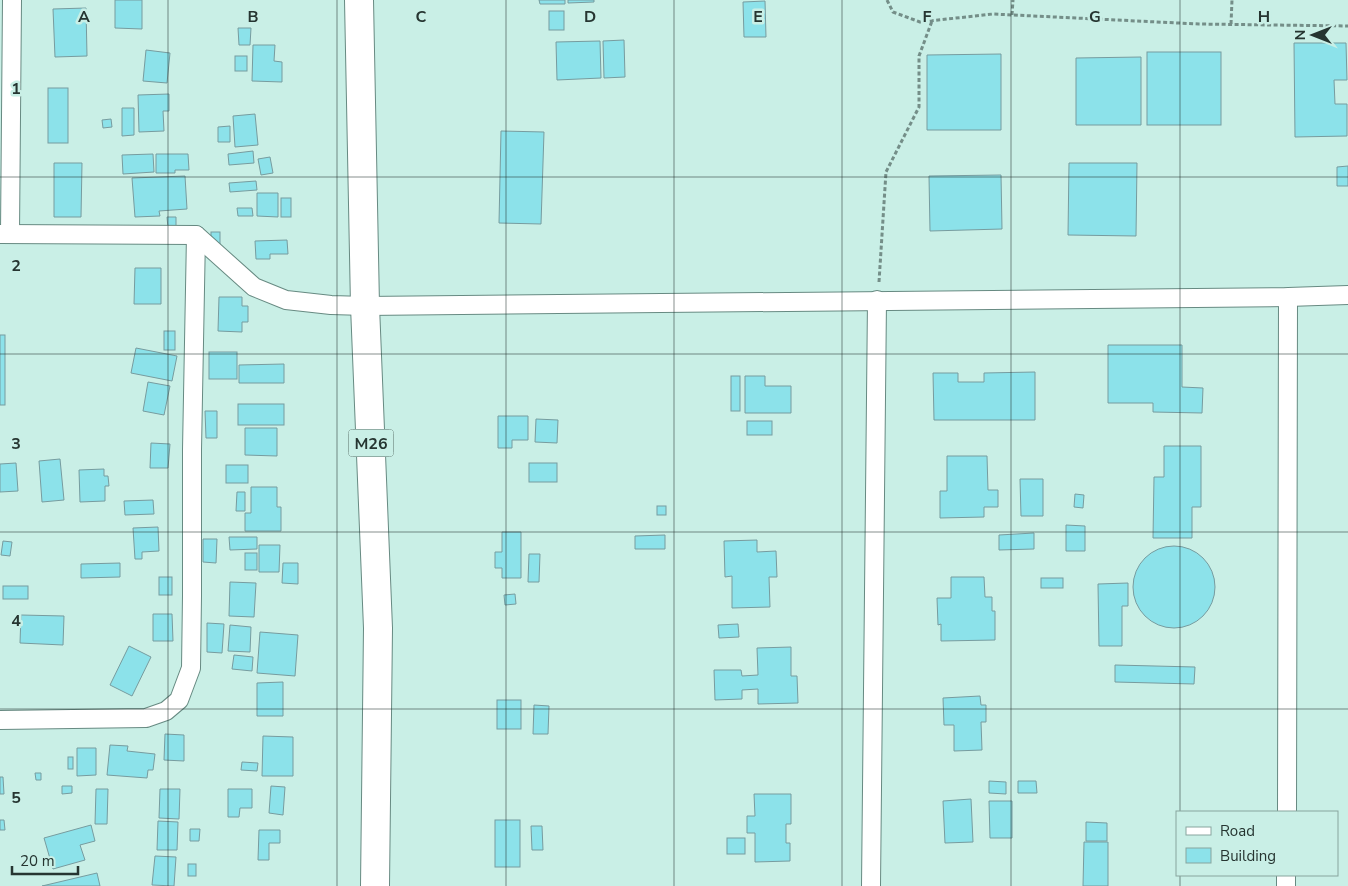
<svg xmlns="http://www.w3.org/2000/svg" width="1348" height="886" font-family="'Nunito Sans',sans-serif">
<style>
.building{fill:#8ce2ea;stroke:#779c9f}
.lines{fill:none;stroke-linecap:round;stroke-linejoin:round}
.minor-casing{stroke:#678a82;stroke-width:20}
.primary-casing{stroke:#678a82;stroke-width:30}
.path{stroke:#748e88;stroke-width:3;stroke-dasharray:4 2.5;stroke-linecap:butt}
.minor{stroke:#fff;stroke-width:18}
.primary{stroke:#fff;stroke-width:28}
.grid{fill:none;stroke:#263531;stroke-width:1;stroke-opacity:0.55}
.labels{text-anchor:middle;stroke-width:5;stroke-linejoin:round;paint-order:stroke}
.shield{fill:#c9efe6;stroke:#576d67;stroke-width:1}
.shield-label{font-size:16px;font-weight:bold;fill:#263531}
.grid-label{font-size:16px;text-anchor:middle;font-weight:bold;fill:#263531;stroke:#c9efe6;stroke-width:5;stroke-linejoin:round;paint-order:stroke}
</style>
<rect width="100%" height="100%" fill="#c9efe6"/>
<g class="building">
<path d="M115,0H142V29L115,28Z"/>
<path d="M539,0H565V4H540Z"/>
<path d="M568,0H594V2L568,3Z"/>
<path d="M765,1L766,37H744L743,2Z"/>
<path d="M86,8L87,56L55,57L53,9Z"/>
<rect x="549" y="11" width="15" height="19"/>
<path d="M238,28H251L250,45H239Z"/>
<path d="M624,40L625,77L604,78L603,41Z"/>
<path d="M600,41L601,78L557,80L556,42Z"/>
<path d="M1294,43H1346L1347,80H1334L1335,104H1347V136L1295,137Z"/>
<path d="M253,45H275L274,61L282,62V82L252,81Z"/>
<path d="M146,50L170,53L167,83L143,81Z"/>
<rect x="1147" y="52" width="74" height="73"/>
<path d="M1001,54V130H927V55Z"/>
<rect x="235" y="56" width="12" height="15"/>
<path d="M1141,57V125H1076V58Z"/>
<rect x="48" y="88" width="20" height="55"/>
<path d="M169,94V111H163L164,131L139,132L138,95Z"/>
<path d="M122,108H134V135L122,136Z"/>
<path d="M255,114L258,145L235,147L233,116Z"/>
<path d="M111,119L112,127L103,128L102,120Z"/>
<path d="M230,126V142H218V127Z"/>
<path d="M501,131L544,132L541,224L499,223Z"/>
<path d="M253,151L254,163L229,165L228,154Z"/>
<path d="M153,154L154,172L123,174L122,155Z"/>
<path d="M156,154H188L189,170H175V173H156Z"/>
<path d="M270,157L273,173L261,175L258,159Z"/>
<path d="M54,163H82L81,217H54Z"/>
<path d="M1069,163H1137L1136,236L1068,235Z"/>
<path d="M1348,166V186H1337V167Z"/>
<path d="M1001,175L1002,229L930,231L929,176Z"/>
<path d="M185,176L187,209L159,211L160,216L135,217L132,178Z"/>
<path d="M256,181L257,190L230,192L229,183Z"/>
<path d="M257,193H278V217L257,216Z"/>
<rect x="281" y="198" width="10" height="19"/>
<path d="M237,208H252L253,216H238Z"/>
<path d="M167,217H176V228H168Z"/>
<rect x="211" y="232" width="9" height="12"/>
<path d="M287,240L288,254H270V259H256L255,241Z"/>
<path d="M135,268H161V304H134Z"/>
<path d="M219,297H242V306H248V322H242V332L218,331Z"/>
<rect x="164" y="331" width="11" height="19"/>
<rect x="0" y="335" width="5" height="70"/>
<path d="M1108,345H1182V387L1203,388L1202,413L1153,412V403H1108Z"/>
<path d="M136,348L177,356L172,381L131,373Z"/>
<rect x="209" y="352" width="28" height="27"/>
<path d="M284,364V383H239V365Z"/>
<path d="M1035,372V420H934L933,373H958V382H984V373Z"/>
<rect x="731" y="376" width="9" height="35"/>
<path d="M745,376H765V386H791V413H745Z"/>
<path d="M148,382L170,386L164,415L143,411Z"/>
<rect x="238" y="404" width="46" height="21"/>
<path d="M205,411H217V438H206Z"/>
<path d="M498,416H528V440H512V448H498Z"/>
<path d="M536,419L558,420L557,443L535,442Z"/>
<rect x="747" y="421" width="25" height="14"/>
<path d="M245,428H277V456L245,455Z"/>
<path d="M151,443L170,444L168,468H150Z"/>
<path d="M1164,446H1201V507H1192V538H1153L1154,477H1164Z"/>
<path d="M947,456H987L988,490H998V507H984V517L940,518V491H947Z"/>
<path d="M60,459L64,500L42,502L39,461Z"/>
<path d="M16,463L18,491L0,492V464Z"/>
<rect x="529" y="463" width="28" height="19"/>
<rect x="226" y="465" width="22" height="18"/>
<path d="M104,469V476H108L109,486H105V501L80,502L79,470Z"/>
<path d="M1020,479H1043V516H1021Z"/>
<path d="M251,487H277V507H281V531H245V513H251Z"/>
<path d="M237,492H245V511H236Z"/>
<path d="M1075,494L1084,495L1083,508L1074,507Z"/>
<path d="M153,500L154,514L125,515L124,501Z"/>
<rect x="657" y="506" width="9" height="9"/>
<path d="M1066,525L1085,526V551H1066Z"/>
<path d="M158,527L159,551L142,552V559H135L133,528Z"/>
<path d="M502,532H521V578H502V568H495V552H502Z"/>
<path d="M1034,533V549L999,550V535Z"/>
<path d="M665,535V549H635V536Z"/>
<path d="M229,537H257V549L230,550Z"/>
<path d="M203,539H217L216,563L203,562Z"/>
<path d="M757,540V552L776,551L777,577H769L770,607L732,608V576L725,577L724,541Z"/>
<path d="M3,541L12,542L10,556L1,555Z"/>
<path d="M259,545H280L279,572H259Z"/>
<circle cx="1174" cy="587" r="41"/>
<rect x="245" y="553" width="12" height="17"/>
<path d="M529,554H540L539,582H528Z"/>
<path d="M120,563V577L81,578V564Z"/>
<path d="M283,563H298V584L282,583Z"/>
<rect x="159" y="577" width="13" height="18"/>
<path d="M951,577H984L985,597H992V611H995V640L941,641V624L938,625L937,598H951Z"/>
<rect x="1041" y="578" width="22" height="10"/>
<path d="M230,582L256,583L254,617L229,616Z"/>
<path d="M1128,583V606H1122V646H1099L1098,584Z"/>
<rect x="3" y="586" width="25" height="13"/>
<path d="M515,594L516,604L505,605L504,595Z"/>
<path d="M153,614H172L173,641H153Z"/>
<path d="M21,615L64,616L63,645L20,643Z"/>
<path d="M207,623L224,624L222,653L207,652Z"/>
<path d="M738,624L739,637L719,638L718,625Z"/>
<path d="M230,625L251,627L250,652L228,651Z"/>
<path d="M260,632L298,635L295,676L257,673Z"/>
<path d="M129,646L151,657L132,696L110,685Z"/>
<path d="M791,647V676H797L798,703L758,704V689L742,690V699L715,700L714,670H741L742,676L758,675L757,648Z"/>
<path d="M234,655L253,657L252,671L232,669Z"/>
<path d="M1115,665L1195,667L1194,684L1115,682Z"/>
<path d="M283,682V716H257V683Z"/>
<path d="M980,696L981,705H986V722H981L982,750L954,751V725H944L943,698Z"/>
<rect x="497" y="700" width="24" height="29"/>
<path d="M534,705L549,706L548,734H533Z"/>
<path d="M165,734L184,735V761L164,760Z"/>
<path d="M263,736L293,737V776H262Z"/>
<path d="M110,745L128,746L127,751L155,754L153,770H148L147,778L107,775Z"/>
<path d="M77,748H96V775L77,776Z"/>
<rect x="68" y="757" width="5" height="12"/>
<path d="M242,762L258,763L257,771L241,770Z"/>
<path d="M35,773H41V780H36Z"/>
<path d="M0,777H3L4,794H0Z"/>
<path d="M989,781L1006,782V794L989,793Z"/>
<path d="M1018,781H1036L1037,793H1018Z"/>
<path d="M62,786H72V793L62,794Z"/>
<path d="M271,786L285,787L283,815L269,813Z"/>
<path d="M96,789H108L107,824H95Z"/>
<path d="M160,789H180L179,819L159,818Z"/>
<path d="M228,789H252V808H240L239,817H228Z"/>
<path d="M754,794H791V824H786V843H790V861L755,862V833H747V816H755Z"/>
<path d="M971,799L973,842L945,843L943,801Z"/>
<path d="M989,801H1012V838H990Z"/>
<path d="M0,820H4L5,830H0Z"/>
<rect x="495" y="820" width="25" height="47"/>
<path d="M158,821L178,822L177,850H157Z"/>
<path d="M1086,822L1107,823V841H1086Z"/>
<path d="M91,825L95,841L80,845L85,860L53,869L44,838Z"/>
<path d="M531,826H542L543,850H532Z"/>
<path d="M190,829H200L199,841H190Z"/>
<path d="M259,830H280V843H269V860H258Z"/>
<rect x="727" y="838" width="18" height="16"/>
<path d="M1084,842H1108V886H1083Z"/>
<path d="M155,856L176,857L174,886L152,885Z"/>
<rect x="188" y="864" width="8" height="12"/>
<path d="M97,873L100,886H42Z"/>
</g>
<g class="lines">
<defs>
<g id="minor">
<path d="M10,233L12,0"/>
<path d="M0,234L196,235L254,287L286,300L331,305L365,306L1288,297L1348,295"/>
<path d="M0,720L146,718L166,711L179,700L191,668L192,596V450L196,235"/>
<path d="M1287,812L1288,297"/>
<path d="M871,886L877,300"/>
<path d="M1286,886V875"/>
</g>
<path id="primary" d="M359,0L365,306L378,628L375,886"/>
</defs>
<use href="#minor" class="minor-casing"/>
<use href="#primary" class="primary-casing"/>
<g class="path">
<path d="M887,0L893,12L920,22L993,14L1199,24L1348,26"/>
<path d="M1012,15L1013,0"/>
<path d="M1231,24L1232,0"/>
<path d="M879,282L886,172L919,107V56L932,21"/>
</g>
<use href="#minor" class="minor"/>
<use href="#primary" class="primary"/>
</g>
<path class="grid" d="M168,0V886M337,0V886M506,0V886M674,0V886M842,0V886M1011,0V886M1180,0V812M0,177H1348M0,354H1348M0,532H1348M0,709H1348M1180,875V886"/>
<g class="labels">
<rect class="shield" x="348.5" y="429.5" width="45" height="27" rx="4"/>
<g class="shield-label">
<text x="371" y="449">M26</text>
</g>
</g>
<g class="grid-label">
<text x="84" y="22">A</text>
<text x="253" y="22">B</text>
<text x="421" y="22">C</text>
<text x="590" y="22">D</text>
<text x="758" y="22">E</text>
<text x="927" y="22">F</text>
<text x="1095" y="22">G</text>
<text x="1264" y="22">H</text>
<text x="16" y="94">1</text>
<text x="16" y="271">2</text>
<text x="16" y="449">3</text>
<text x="16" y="626">4</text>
<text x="16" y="803">5</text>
</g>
<rect x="1176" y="811" width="162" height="65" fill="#c9efe6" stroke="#88a59e"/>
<rect x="1186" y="827" width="25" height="8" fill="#ffffff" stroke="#88a59e"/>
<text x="1220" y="836" font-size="15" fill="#263531">Road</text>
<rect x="1186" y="848" width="25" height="15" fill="#8ce2ea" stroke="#88a59e"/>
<text x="1220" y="861" font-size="15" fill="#263531">Building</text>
<g transform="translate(1313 35) rotate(270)" stroke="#c9efe6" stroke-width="4" paint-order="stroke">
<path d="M0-4L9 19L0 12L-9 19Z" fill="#263531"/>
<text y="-8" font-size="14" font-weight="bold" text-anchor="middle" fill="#263531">N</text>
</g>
<path d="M12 866v8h66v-8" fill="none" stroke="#263531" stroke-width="2.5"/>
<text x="20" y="866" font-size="15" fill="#263531" stroke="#c9efe6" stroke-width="4" paint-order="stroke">20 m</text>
</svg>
